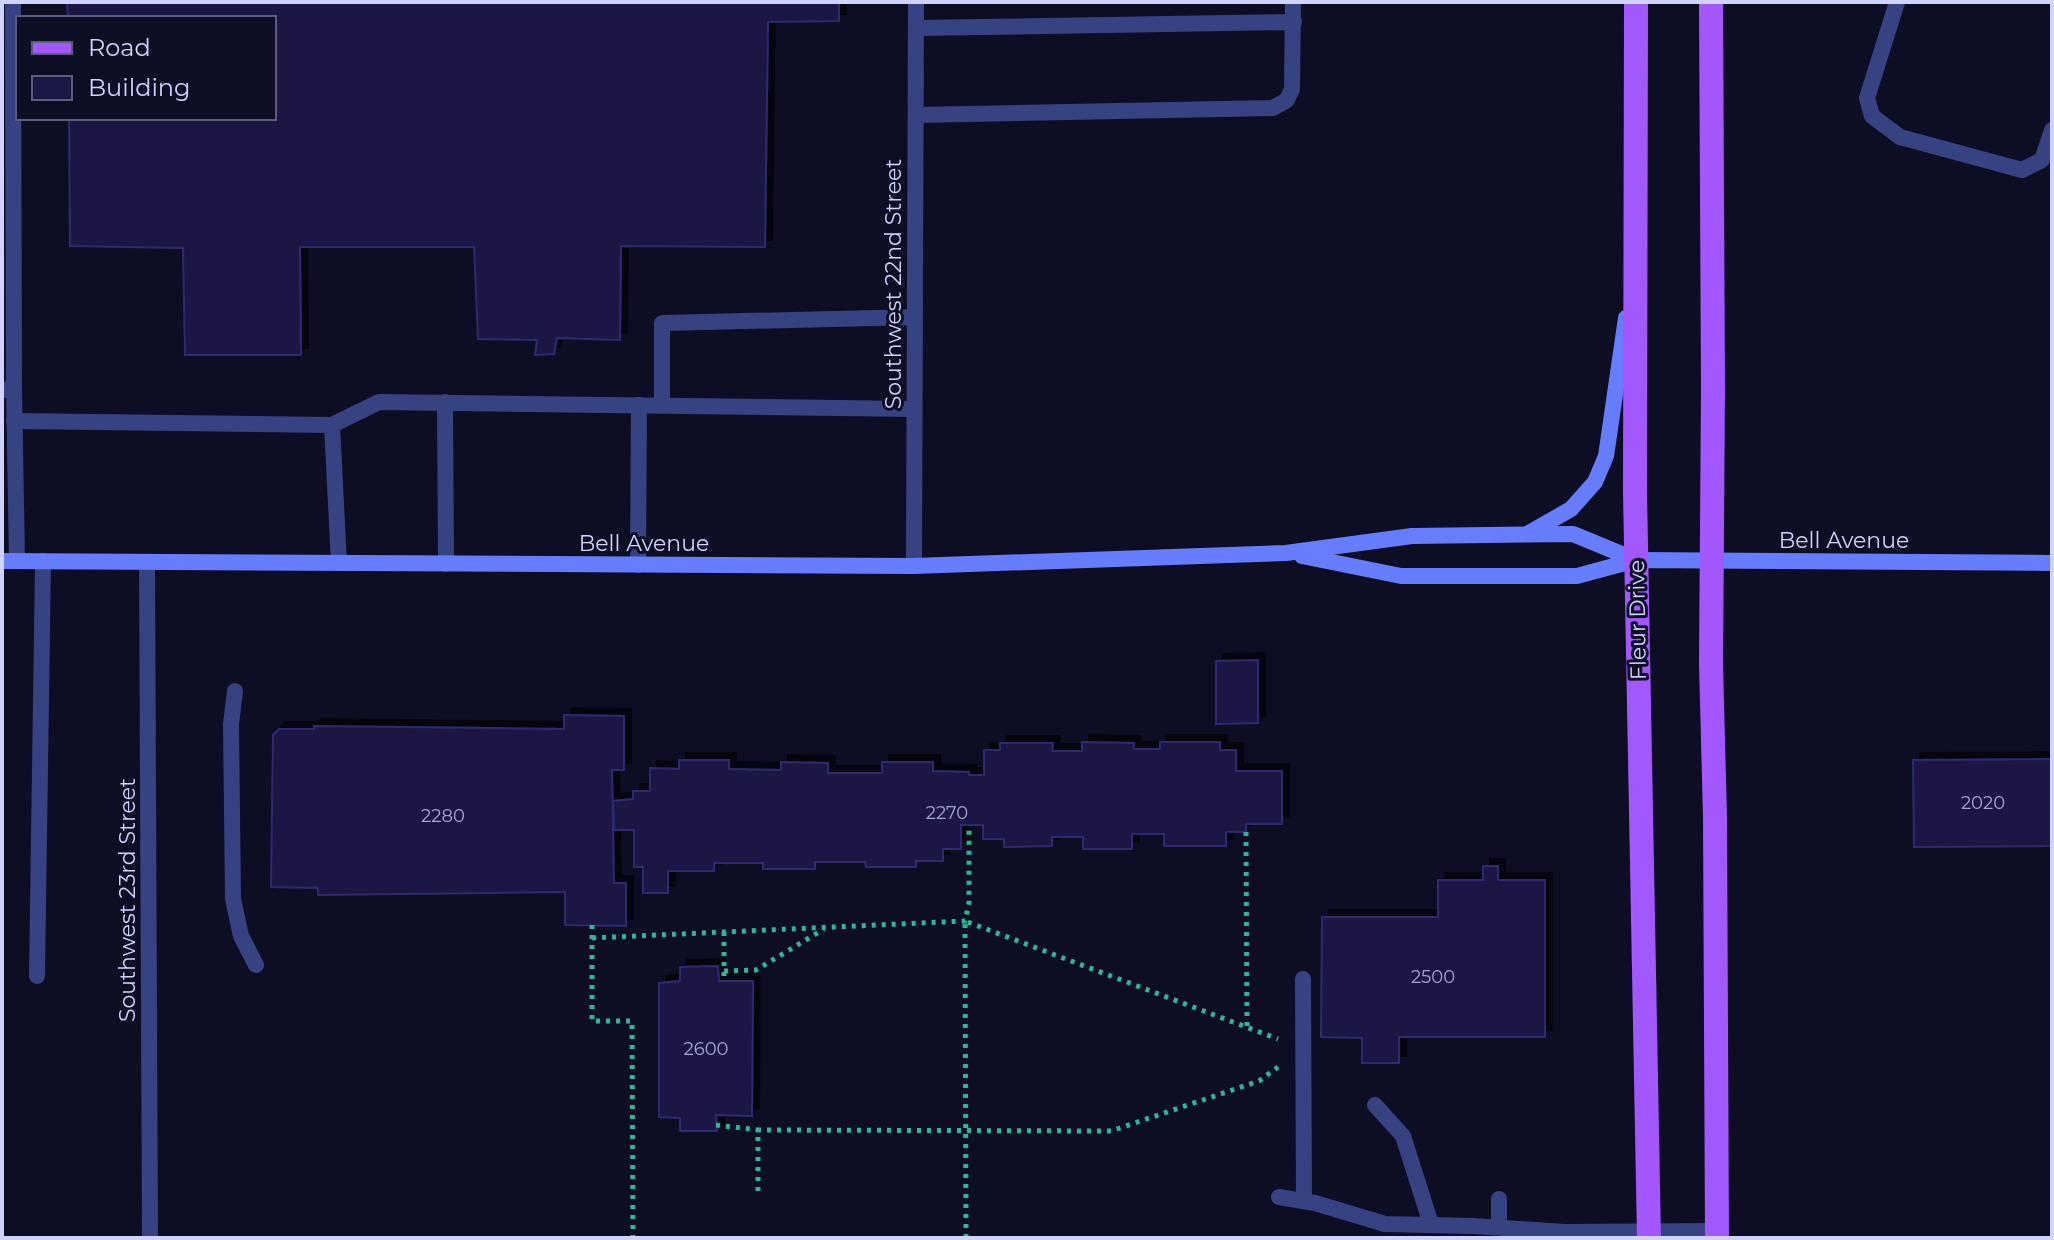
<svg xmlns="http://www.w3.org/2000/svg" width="2054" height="1240" font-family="Montserrat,sans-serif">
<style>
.building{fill:#1a1945;stroke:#2d2b71;stroke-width:2;filter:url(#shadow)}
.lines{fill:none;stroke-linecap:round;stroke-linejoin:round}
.path{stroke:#2cb797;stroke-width:5;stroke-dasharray:4 6;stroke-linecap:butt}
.lane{stroke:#374283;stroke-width:16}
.street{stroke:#374283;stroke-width:16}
.secondary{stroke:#677dff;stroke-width:16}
.primary{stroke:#a357ff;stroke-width:24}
.labels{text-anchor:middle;stroke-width:6;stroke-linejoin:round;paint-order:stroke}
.number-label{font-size:18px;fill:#a2a4d0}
.street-label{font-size:22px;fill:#d0d2ff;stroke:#0d0d23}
</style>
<defs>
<filter id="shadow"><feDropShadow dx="7" dy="-7" stdDeviation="0" flood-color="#0009"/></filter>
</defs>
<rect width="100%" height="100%" fill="#0d0d23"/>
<g class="building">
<path d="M67,2H839V21L768,22L765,247L621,246L620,340L557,338L554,354L535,355L537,340L478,339L474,247H300L301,355H185L183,248L70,246L69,118H274V18H68Z"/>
<path d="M1258,660V723L1216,724V661Z"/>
<path d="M564,715L624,716V770H612L614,883H626V926L565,925V892L318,895V888L271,887L273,735L279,729H314V726L564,729Z"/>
<path d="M1082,742L1134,743V749H1160V742H1220V750H1236V771H1282V824H1246V832H1226V846H1164V834H1132V849H1083V837H1052V846L1004,847V839H983V825H961V849H943V861H916V867H866L865,862H815V869H763V863H714V871H668V893H643V867H634V830H614L613,801L633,799V791H650V768L679,769V760H729V769L781,770V762L828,763V773H882V762H933V771L969,772V775H984V750H1000V743H1053L1052,751H1082Z"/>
<path d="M2052,759V846L1914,847L1913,760Z"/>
<path d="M1483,866H1498V880H1545V1037H1399V1063H1362V1038L1321,1037L1322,917H1438V880H1483Z"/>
<path d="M718,966L719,981H753L752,1116L716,1115L717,1131H680V1118L659,1117V983L680,981V967Z"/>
</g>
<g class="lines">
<g class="path">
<path d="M1246,832L1247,1027"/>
<path d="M592,925V1021H632L633,1238"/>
<path d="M724,932V981"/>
<path d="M592,938L965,921L969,903V825"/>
<path d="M724,971L756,970L824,929"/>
<path d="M716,1125L758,1130"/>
<path d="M758,1191V1130L1111,1131L1259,1081L1278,1067"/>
<path d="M966,1238L965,921L1278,1039"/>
</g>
<g class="lane">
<path d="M13,2L14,389"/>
<path d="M1897,2L1867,98L1872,116L1900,137L2022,170L2042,160L2052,130"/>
<path d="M916,28L1294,22"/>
<path d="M916,115L1273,108L1287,100L1292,89L1293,2"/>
<path d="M2,390L14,389L17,561"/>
<path d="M445,402L446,564"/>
<path d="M662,405V323L915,317"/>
<path d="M14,421L332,425L339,563"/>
<path d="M332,425L379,402L914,409"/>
<path d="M638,565L639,405"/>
<path d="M235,691L231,724L233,899L241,936L256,965"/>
<path d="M37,976L43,561"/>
<path d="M1303,979L1304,1200"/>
<path d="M1375,1105L1403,1136L1431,1224"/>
<path d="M1279,1197L1315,1203L1385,1224L1474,1226L1564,1232L1717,1231"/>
<path d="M1499,1199V1227"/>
</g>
<g class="street">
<path d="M147,562L150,1238"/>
<path d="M914,566L916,2"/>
</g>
<g class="secondary">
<path d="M1529,533L1571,509L1595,482L1606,456L1626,318"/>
<path d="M1302,556L1401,576H1577L1636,560L2052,563"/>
<path d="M2,561L914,566L1286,553L1412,536L1573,534L1636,560"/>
</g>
<g class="primary">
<path d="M1636,2L1635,492L1649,1238"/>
<path d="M1711,2L1713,388L1711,664L1715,817L1717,1238"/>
</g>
</g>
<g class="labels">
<g class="number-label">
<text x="1983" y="809">2020</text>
<text x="947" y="819">2270</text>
<text x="443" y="822">2280</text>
<text x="1433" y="983">2500</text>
<text x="706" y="1055">2600</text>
</g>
<g class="street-label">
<text transform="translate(893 284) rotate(-90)" y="8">Southwest 22nd Street</text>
<text x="1844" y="548">Bell Avenue</text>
<text x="644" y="551">Bell Avenue</text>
<text transform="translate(1637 620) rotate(-91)" y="8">Fleur Drive</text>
<text transform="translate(127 900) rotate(-90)" y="8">Southwest 23rd Street</text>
</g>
</g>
<rect width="2054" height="1240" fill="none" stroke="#d0d2ff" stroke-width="8"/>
<rect x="16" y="16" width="260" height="104" fill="#0d0d23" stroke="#5b5c7b" stroke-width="2"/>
<rect x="32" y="42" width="40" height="12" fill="#a357ff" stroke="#5b5c7b" stroke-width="2"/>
<text x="88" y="56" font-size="24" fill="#d0d2ff">Road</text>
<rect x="32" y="76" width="40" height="24" fill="#1a1945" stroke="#5b5c7b" stroke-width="2"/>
<text x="88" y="96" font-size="24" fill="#d0d2ff">Building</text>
</svg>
